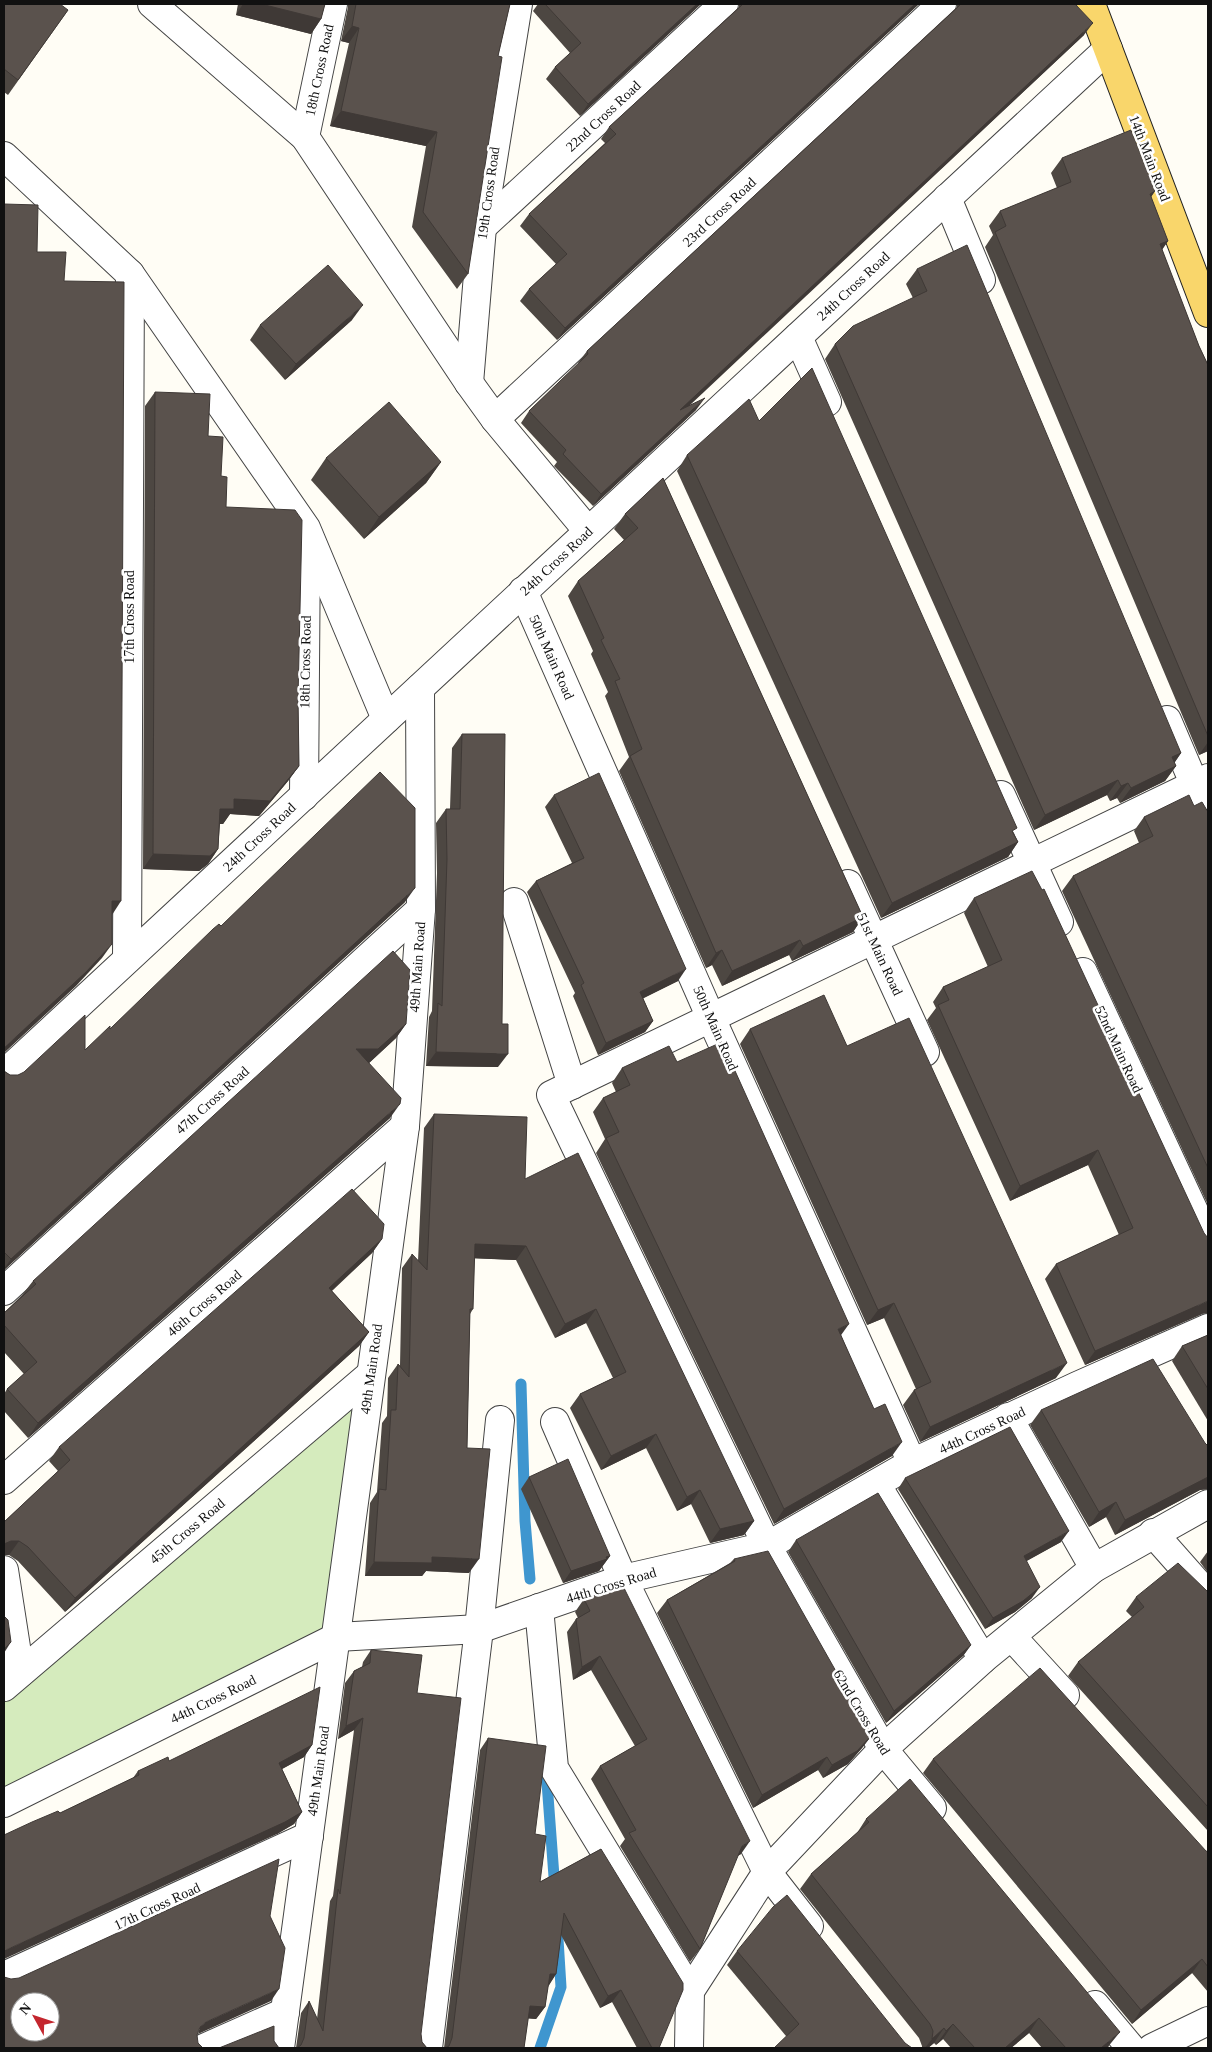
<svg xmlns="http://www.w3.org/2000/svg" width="1212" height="2052" font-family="'Times New Roman',serif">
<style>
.green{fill:#d5ebbd}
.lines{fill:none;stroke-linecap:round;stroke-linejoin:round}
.stream{stroke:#3f96cf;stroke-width:11}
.minor-casing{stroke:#444;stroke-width:30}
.major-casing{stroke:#222;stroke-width:30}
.minor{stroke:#fff;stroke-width:28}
.major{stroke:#f9d66b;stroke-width:28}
.wall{fill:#4d4742}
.shaded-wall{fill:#3f3936}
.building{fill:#5a524d;stroke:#3f3936;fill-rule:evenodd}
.labels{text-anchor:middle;stroke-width:5;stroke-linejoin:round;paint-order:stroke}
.street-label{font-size:14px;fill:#111;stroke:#fff}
</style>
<rect width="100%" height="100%" fill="#fffdf5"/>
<path class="green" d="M353,1399L333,1628L4,1790V1700Z"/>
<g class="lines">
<g class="stream">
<path d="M521,1384L525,1521L530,1579"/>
<path d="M546,1769L555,1890"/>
<path d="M540,2048L561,1987L558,1939"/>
</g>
<defs>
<g id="minor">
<path d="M152,4L305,137L469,383L495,419L588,531"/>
<path d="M305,137L333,4"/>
<path d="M4,156L130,274L306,528L386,719"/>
<path d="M947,198L981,280"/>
<path d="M482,227L724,4"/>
<path d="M798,337L827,402"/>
<path d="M469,383L482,227L518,4"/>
<path d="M495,419L942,4"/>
<path d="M523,591L711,1018L912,1463"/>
<path d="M1167,720L1208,816"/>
<path d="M1001,795L1059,922"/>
<path d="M304,796L306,540"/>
<path d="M848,884L925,1052"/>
<path d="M514,902L572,1085"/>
<path d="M127,959L130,274"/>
<path d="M1083,972L1208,1241"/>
<path d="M4,1074L1108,49"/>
<path d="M4,1291L421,909"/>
<path d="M1008,1417L1094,1568"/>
<path d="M555,1422L623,1579L767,1872L809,1926"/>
<path d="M4,1480L405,1126"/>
<path d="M876,1484L983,1659"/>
<path d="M1153,1533L1208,1595"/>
<path d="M4,1570L20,1673"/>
<path d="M539,1608L554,1768L690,1991"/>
<path d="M1012,1637L1065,1695"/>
<path d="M4,1687L370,1375"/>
<path d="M4,1803L337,1637L479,1629L623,1579L767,1546L912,1463L1077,1386L1208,1328"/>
<path d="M932,1808L883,1749L767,1546L551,1095L1208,778"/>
<path d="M4,1976L309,1836"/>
<path d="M1095,2005L1131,2048"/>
<path d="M204,2048L285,2012"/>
<path d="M280,2048L405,1126L421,909L420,688"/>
<path d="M428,2048L479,1629L500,1420"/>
<path d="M689,2048L690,1991L767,1872L883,1749L983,1659L1094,1568L1208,1504"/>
<path d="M1152,2048L1208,2021"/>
</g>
<path id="major" d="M1091,4L1208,313"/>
</defs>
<use href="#minor" class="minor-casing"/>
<use href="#major" class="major-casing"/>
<use href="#minor" class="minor"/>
<use href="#major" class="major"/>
</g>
<g class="wall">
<path d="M4,4L68,10L8,95L4,92Z"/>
<path d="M238,4H325L321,19L311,34L236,15Z"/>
<path d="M348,4H510L498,56L468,274L457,289L412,227L426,146L330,126L349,43L341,41L348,7Z"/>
<path d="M538,4H701L580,116L546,79L555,67L570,53L533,11Z"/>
<path d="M739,4H919L557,340L520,301L529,289L556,264L520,226L529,214L605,143L601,139L609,127L739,7Z"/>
<path d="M957,4H1075L1084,35L689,405L696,410L593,506L554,466L557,462L521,423L529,411L579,364L578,363L587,351L957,7Z"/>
<path d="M1062,158L1155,191L1151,197L1168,241L1162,250L1199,346L1208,365V751L1199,755L985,247L993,235L989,226L1000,211L1057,188L1051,173Z"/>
<path d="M917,269L1181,753L1174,763L1176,766L1165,781L1120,803L1117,798L1110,801L1107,795L1034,830L825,359L835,344L913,298L906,284Z"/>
<path d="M352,320L285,380L250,340L260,325Z"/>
<path d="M155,392L208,436L226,507L298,698L299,766L288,781L259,816L230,814L223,824H220L218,849L208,864L199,871L143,869L145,406Z"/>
<path d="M759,421L1014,833L1018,842L1008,857L881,918L677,471L687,455Z"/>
<path d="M326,458L441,462L426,483L364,539L311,480Z"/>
<path d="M663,478L863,917L853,932L792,961L789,955L722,986L712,965L706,968L619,771L629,757L605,696L608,692L591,654L593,651L568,596L578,581L624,540L614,529L625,514Z"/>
<path d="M462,734L498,1067L426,1066L429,1017L432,1011L437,873L436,823L446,809H450L452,748Z"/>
<path d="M554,795L678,981L643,998L653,1021L645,1032L598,1055L573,996L575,993L527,892L536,881L572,863L545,807Z"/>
<path d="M1194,806L1208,812V1205L1062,891L1073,876L1139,843L1134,831L1144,817Z"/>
<path d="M974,898L1202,1314L1085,1365L1045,1279L1056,1264L1119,1235L1088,1165L1010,1201L927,1020L936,1008L933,1002L943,987L988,967L964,913Z"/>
<path d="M405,902L4,1270V1071L10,1075H18L85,1050L110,1029L221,926Z"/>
<path d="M406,1024L396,1038L369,1063L390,1118L28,1438L4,1411V1394L7,1389L24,1374L4,1352V1313L22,1295L33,1281Z"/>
<path d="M750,1029L847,1046L1056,1378L920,1442L903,1405L914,1390L916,1389L884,1318L867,1325L740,1044Z"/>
<path d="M677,1062L841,1335L892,1456L774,1524L596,1153L605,1139L593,1112L603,1098L616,1092L612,1083L622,1068Z"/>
<path d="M434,1114L525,1179L754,1521L744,1535L710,1543L691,1504L677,1511L646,1448L601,1470L570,1408L580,1394L613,1378L586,1323L555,1338L516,1260L474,1258L473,1309L470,1314L467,1448L469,1573L426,1571L422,1576H365L370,1503L377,1492L382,1423L387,1416L388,1378L398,1364L400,1366L402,1268L412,1254L418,1261L424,1128Z"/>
<path d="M382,1239L372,1253L332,1291L369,1332L359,1346L65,1612L18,1561L9,1555H4V1522L58,1471L49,1461L59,1447Z"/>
<path d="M1208,1335V1421L1172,1361L1182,1346Z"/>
<path d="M1041,1410L1205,1443L1208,1446V1489L1200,1490L1115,1535L1106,1517L1089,1527L1030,1425Z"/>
<path d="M529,1477L610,1556L599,1571L563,1583L521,1489Z"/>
<path d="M905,1478L1061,1542L1026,1561L1032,1598L1015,1612L985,1629L898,1489Z"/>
<path d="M796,1540L971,1645L963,1656L886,1723L788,1552Z"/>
<path d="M1208,1551V1573L1200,1562Z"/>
<path d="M734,1559L872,1735L862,1748L848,1764L823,1778L818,1770L753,1808L657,1613L667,1600L730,1563Z"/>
<path d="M1208,1592V1831L1068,1676L1078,1662L1132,1617L1126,1611L1136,1597Z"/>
<path d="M584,1599L741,1854L737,1856L700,1949L690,1962L620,1846L625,1839L591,1779L600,1766L635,1746L591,1670L573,1680L567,1632L576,1619L578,1618L575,1612Z"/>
<path d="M371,1650L417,1693L421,2034L422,2042L427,2048H296L301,2013L309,2001L317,2019L330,1901L333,1896L354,1730L338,1739L345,1683L354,1671L362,1667L363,1662Z"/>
<path d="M488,1738L535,1834L540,1882L601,1849L659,2048H637L612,2002L600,2008L561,1935L556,1974L548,1986L545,2007L536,2019L528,2018L524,2048H444L480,1750Z"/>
<path d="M312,1745L304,1757L282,1769L302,1812L294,1824L277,1834L60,1813L133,1778L138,1771L169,1761Z"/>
<path d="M933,1759L1208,1852V1992L1192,1973L1132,2024L923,1773Z"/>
<path d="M866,1819L1109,2046L1107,2048H1042L1029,2033L1011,2048H951L943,2039L936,2045L934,2043L928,2048H922V2046L919,2038L800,1889L811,1874L857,1833Z"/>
<path d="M737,1951L905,2043L786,2036L727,1965Z"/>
</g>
<g class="shaded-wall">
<path d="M243,4H261L321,19L311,34L236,15Z"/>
<path d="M697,4H701L580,116L588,104Z"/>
<path d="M915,4H919L557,340L565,328Z"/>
<path d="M1093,23L1084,35L672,422L680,410Z"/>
<path d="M352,26L359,28L349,43L341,41Z"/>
<path d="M341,111L437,132L426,146L330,126Z"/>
<path d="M1155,191L1144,207L1150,194Z"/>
<path d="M1168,241L1157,256L1160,244Z"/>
<path d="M363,305L352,320L285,380L296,364Z"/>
<path d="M705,398L696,410L593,506L601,494Z"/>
<path d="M441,462L426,483L364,539L379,517Z"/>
<path d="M1208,742V751L1199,755Z"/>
<path d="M1181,753L1171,768L1172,757Z"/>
<path d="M299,766L288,781L259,816L230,814L223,824H210L220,809L234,799Z"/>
<path d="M1176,766L1165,781L1120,803L1131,788Z"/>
<path d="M1118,780L1107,795L1034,830L1045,815Z"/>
<path d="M1128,783L1117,798L1110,801L1121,786Z"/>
<path d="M1018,842L1008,857L881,918L892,903Z"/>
<path d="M218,849L208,864L199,871L143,869L153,854Z"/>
<path d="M415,888L405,902L4,1270V1269L11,1259Z"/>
<path d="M112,901H121L112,915Z"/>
<path d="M863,917L853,932L792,961L803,946Z"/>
<path d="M800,940L789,955L722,986L732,971Z"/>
<path d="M112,944L102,958L76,986L4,1053V1048Z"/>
<path d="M722,950L712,965L706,968L716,953Z"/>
<path d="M686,969L678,981L632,1004L640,992Z"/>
<path d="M653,1021L645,1032L598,1055L606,1043Z"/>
<path d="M406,1024L396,1038L368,1064L356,1049Z"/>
<path d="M436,1052L508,1054L498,1067L426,1066Z"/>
<path d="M400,1104L390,1118L28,1438L38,1423Z"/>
<path d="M1098,1150L1088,1165L1010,1201L1020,1186Z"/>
<path d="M382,1239L372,1253L319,1302L329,1288Z"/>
<path d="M475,1244L526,1246L516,1260L465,1258Z"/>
<path d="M1208,1301V1313L1202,1314L1085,1365L1095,1351Z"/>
<path d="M894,1303L884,1318L867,1325L878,1310Z"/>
<path d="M596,1309L586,1323L555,1338L565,1324Z"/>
<path d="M849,1324L839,1338L838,1329Z"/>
<path d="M369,1332L359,1346L65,1612L75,1598Z"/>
<path d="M1067,1363L1056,1378L920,1442L930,1427Z"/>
<path d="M656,1434L646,1448L601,1470L611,1456Z"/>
<path d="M902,1442L892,1456L774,1524L784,1509Z"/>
<path d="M1208,1477V1489L1200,1490L1115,1535L1125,1520Z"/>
<path d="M700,1490L691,1504L677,1511L687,1497Z"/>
<path d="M1116,1502L1106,1517L1089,1527L1099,1512Z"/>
<path d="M754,1521L744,1535L710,1543L720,1529Z"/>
<path d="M1069,1531L1061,1542L1016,1567L1024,1556Z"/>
<path d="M11,1541H19L9,1555H4V1544Z"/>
<path d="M610,1556L599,1571L563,1583L571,1571Z"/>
<path d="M432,1557L479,1559L469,1573L426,1571L422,1576H365L374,1562Z"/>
<path d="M1040,1587L1032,1598L1015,1612L985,1629L993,1618Z"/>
<path d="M11,1642L4,1653V1649Z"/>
<path d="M971,1645L963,1656L886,1723L894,1711Z"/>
<path d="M600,1656L591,1670L573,1680L582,1667Z"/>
<path d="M363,1718L354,1730L338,1739L346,1726Z"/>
<path d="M872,1735L862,1748L848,1764L823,1778L832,1765Z"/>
<path d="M312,1745L304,1757L271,1775L279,1763Z"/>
<path d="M827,1757L818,1770L753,1808L762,1795Z"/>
<path d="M302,1812L294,1824L277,1834L4,1959V1952L6,1950Z"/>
<path d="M750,1841L741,1854L733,1859L742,1846Z"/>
<path d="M1202,1959L1192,1973L1132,2024L1141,2010Z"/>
<path d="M550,1974H556L548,1987Z"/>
<path d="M279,1989L271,2001L198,2034L200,2027L206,2022Z"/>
<path d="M621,1990L612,2002L600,2008L608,1996Z"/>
<path d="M530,2006L545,2007L536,2019L521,2018Z"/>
<path d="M1039,2018L1029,2033L1011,2048H1005Z"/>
<path d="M953,2024L943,2039L936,2045L946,2031Z"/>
<path d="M944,2028L934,2043L928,2048H925L932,2039Z"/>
<path d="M1120,2032L1107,2048H1101Z"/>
</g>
<g class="building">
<path d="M4,4H60L68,10L18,80L4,69Z"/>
<path d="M261,4H325L321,19Z"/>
<path d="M356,4H510L498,56L502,57L468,274L423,212L437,132L341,111L359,28L352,26Z"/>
<path d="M545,4H697L588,104L555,67L581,43Z"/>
<path d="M743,4H915L565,328L529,289L567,254L529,214L616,134L609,127Z"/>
<path d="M961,4H1075L1093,23L680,410L705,398L601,494L563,454L566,450L529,411L588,354L587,351Z"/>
<path d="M1131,130L1155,191L1150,194L1168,241L1160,244L1199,346L1208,365V736L995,232L1006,226L1000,211L1071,182L1062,158Z"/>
<path d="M4,204L38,205L37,252H66L64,281L124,282L121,901H112V944L86,972L4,1048Z"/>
<path d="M967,245L1181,753L1172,757L1176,766L1131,788L1128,783L1121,786L1118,780L1045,815L835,344L853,326L927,291L917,269Z"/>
<path d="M328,265L363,305L296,364L260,325Z"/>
<path d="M812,368L1017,828L1012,831L1018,842L892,903L687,455L749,399L759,421Z"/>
<path d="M155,392L210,394L208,436L223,437L221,476L227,477L226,507L295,510L302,520L298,698L299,766L270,801L234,799V809H220L218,849L210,856L153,854Z"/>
<path d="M389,402L441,462L379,517L326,458Z"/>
<path d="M663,478L863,917L803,946L800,940L732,971L722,950L716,953L630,756L642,749L615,681L620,679L601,640L604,638L578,581L638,528L625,514Z"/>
<path d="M462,734H505L502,1024H508V1054L436,1052L438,1003L442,1006L447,859L446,809H460Z"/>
<path d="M380,772L415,808V888L11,1259L4,1252V1071L10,1075H18L24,1072L85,1015V1050L110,1026V1029L213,929L219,924L221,926Z"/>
<path d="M599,773L686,969L640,992L653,1021L606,1043L581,985L584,983L536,881L584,858L554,795Z"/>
<path d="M1189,795L1194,806L1202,802L1208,812V1168L1073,876L1153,836L1144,817Z"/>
<path d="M1032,871L1042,890L1044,889L1204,1233L1208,1238V1301L1095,1351L1056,1264L1133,1228L1098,1150L1020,1186L938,1005L949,1000L943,987L1002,960L974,898Z"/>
<path d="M393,951L410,970L406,1024L378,1049H356L401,1098L400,1104L38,1423L7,1389L37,1362L4,1325V1313L36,1284L33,1281Z"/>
<path d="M824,995L847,1046L909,1018L1067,1363L930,1427L914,1390L931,1382L894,1303L878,1310L750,1029Z"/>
<path d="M722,1042L849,1324L838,1329L874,1409L885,1404L902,1442L784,1509L606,1138L619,1132L603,1098L630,1085L622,1068L669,1046L677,1062Z"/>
<path d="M434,1114L527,1117L525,1179L578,1153L754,1521L720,1529L700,1490L687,1497L656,1434L611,1456L580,1394L626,1372L596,1309L565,1324L526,1246L475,1244L473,1309H470L467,1448L490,1449L479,1559L432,1557V1563L374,1562L379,1489L386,1490L391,1410H396L398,1364L409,1377L412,1254L427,1270Z"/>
<path d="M352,1189L384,1224L382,1239L329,1288L369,1332L75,1598L28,1547L19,1541H11L4,1544V1522L70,1460L59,1447Z"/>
<path d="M1208,1335V1389L1182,1346Z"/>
<path d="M1153,1359L1205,1443L1208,1446V1477L1125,1520L1116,1502L1099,1512L1041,1410Z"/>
<path d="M1010,1427L1069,1531L1024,1556L1040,1587L1023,1601L993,1618L905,1478Z"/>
<path d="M568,1459L610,1556L606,1557L607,1559L571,1571L529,1477Z"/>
<path d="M878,1493L971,1645L894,1711L796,1540Z"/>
<path d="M768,1551L872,1735L857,1751L832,1765L827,1757L762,1795L667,1600L735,1561L734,1559Z"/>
<path d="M1178,1563L1208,1592V1807L1078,1662L1144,1607L1136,1597Z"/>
<path d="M623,1586L750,1841L742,1846L700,1949L629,1833L636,1830L600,1766L647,1739L600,1656L582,1667L576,1619L590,1611L584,1599Z"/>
<path d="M4,1616L8,1620L11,1642L4,1649Z"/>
<path d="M371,1650L422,1655L417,1693L461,1698L421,2034L422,2042L427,2048H297L301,2045L304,2038L309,2001L323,2031L338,1889L340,1894L363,1718L346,1726L354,1671L370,1663Z"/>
<path d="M1040,1668L1206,1851L1208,1852V1967L1202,1959L1141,2010L933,1759Z"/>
<path d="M320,1687L312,1745L279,1763L302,1812L285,1822L6,1950L4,1952V1835L32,1822L58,1811L60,1813L139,1775L138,1771L168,1757L169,1761Z"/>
<path d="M488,1738L546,1746L535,1834L546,1836L540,1882L601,1849L683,1983V1990L659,2048H652L621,1990L608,1996L564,1913L556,1974H550L545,2007L530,2006L524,2048H445L449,2046L452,2038Z"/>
<path d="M910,1779L1120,2032L1101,2048H1066L1039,2018L1005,2048H975L953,2024L946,2031L944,2028L932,2039L933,2031L930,2024L811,1874L869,1822L866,1819Z"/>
<path d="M279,1859L270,1916L285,1948L279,1989L206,2022L200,2027L197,2035L198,2043L203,2048H4V1977L11,1979L19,1978ZM20,2002H50V2032H20Z"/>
<path d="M787,1895L905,2043L912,2048H915H774L799,2024L737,1951L773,1907Z"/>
<path d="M274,2026V2041L279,2048H219Z"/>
</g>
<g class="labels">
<g class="street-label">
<text transform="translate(319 70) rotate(-78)" y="5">18th Cross Road</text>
<text transform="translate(603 116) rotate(-43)" y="5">22nd Cross Road</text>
<text transform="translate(1150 158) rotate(69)" y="5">14th Main Road</text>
<text transform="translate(488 193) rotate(-82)" y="5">19th Cross Road</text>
<text transform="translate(719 212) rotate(-43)" y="5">23rd Cross Road</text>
<text transform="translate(853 286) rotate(-43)" y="5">24th Cross Road</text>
<text transform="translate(556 561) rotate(-43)" y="5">24th Cross Road</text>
<text transform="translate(129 617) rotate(-90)" y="5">17th Cross Road</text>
<text transform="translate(552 657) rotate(66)" y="5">50th Main Road</text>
<text transform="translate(305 662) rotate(-89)" y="5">18th Cross Road</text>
<text transform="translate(259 837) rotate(-43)" y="5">24th Cross Road</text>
<text transform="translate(880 954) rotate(65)" y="5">51st Main Road</text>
<text transform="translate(417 967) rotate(-86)" y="5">49th Main Road</text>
<text transform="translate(716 1028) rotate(66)" y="5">50th Main Road</text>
<text transform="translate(1119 1049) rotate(65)" y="5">52nd Main Road</text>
<text transform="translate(212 1100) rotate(-42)" y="5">47th Cross Road</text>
<text transform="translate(204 1303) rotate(-41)" y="5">46th Cross Road</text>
<text transform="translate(371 1369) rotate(-82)" y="5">49th Main Road</text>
<text transform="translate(982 1430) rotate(-25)" y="5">44th Cross Road</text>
<text transform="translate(187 1531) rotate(-40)" y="5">45th Cross Road</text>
<text transform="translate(611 1585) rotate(-17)" y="5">44th Cross Road</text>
<text transform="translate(213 1699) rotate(-26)" y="5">44th Cross Road</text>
<text transform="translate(862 1712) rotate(59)" y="5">62nd Cross Road</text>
<text transform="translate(318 1771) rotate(-82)" y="5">49th Main Road</text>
<text transform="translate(157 1906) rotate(-25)" y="5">17th Cross Road</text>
</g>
</g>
<rect width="1212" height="2052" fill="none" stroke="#111111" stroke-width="10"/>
<g transform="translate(35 2017) rotate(310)"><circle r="24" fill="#ffffff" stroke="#a0a0a0"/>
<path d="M0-4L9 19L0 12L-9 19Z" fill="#c4262e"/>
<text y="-8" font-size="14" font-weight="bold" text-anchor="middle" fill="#111111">N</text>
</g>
</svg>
